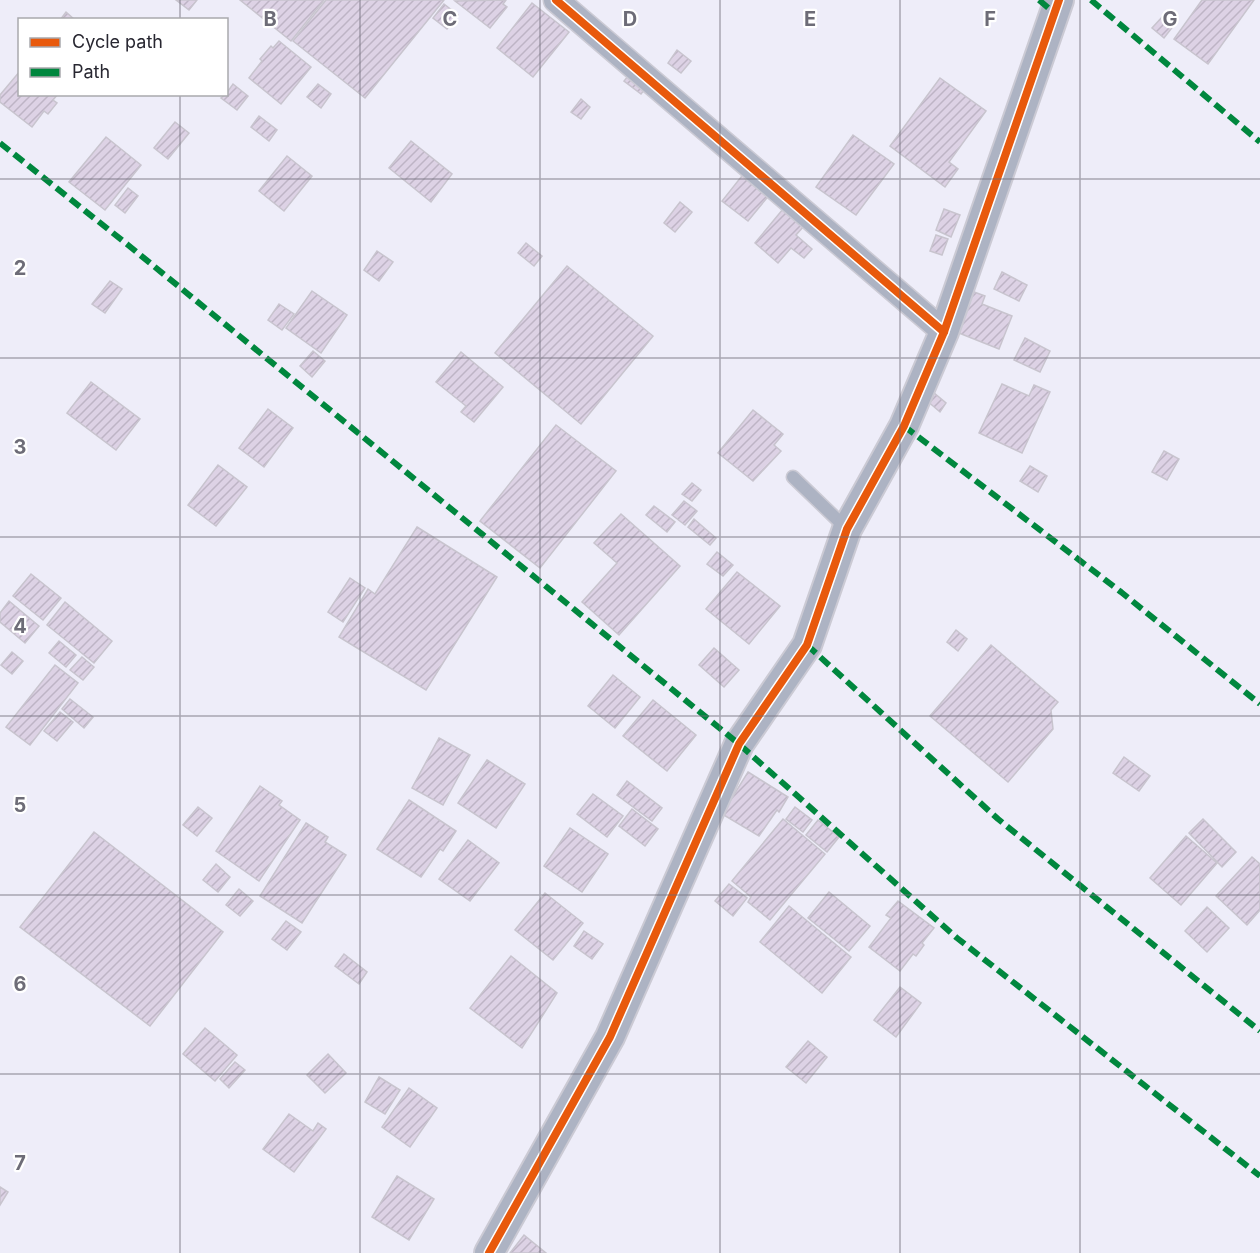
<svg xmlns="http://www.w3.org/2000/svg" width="1260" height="1253" font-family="Inter,sans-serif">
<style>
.building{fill:url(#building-hatch);stroke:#c8c4ce;stroke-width:1.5}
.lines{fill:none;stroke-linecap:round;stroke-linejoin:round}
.service-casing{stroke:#cbcad4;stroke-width:15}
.minor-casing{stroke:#cbcad4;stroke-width:27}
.tertiary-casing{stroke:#cbcad4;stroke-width:32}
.service{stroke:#adb3c3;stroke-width:12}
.minor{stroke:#adb3c3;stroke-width:24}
.tertiary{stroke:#adb3c3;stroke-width:28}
.quiet{stroke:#00873e;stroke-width:6;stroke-dasharray:12 6;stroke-linecap:butt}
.cycleway-casing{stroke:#fff;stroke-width:11}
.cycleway{stroke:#e8590c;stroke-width:8}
.grid{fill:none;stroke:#6d6c77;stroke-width:1.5;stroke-opacity:0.55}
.grid-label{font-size:20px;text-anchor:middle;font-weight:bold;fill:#6d6c77;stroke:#fff;stroke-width:4.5;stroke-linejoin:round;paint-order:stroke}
</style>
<defs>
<pattern id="building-hatch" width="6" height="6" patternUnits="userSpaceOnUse" patternTransform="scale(1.5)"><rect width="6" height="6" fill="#ddd2e5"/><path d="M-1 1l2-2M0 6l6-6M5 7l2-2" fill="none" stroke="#beb4c5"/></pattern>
</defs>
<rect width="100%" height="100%" fill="#eeedf9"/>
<g class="building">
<path d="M176,0H197L189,10Z"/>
<path d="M240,0H324L291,41Z"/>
<path d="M326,0H444L365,98L293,41Z"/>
<path d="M506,0L503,4L507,7L490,28L455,1Z"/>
<path d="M1202,0H1254L1208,64L1174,39Z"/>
<path d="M532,3L569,32L533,77L497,48Z"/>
<path d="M444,4L458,15L447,29L433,18Z"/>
<path d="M66,12L75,20H60Z"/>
<path d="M1163,16L1174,25L1164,38L1152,28Z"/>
<path d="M279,41L311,67L281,104L249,78L262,61L260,59L271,46L273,48Z"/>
<path d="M677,50L691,61L681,73L668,63Z"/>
<path d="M20,71V94H58L53,100L57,103L48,114L44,111L32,127L0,102V95Z"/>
<path d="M632,71L649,84L641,94L624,81Z"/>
<path d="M940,78L986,111L949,162L958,169L945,187L890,146Z"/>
<path d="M233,84L248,96L237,110L221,98L226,94Z"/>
<path d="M318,84L331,94L321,108L307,97Z"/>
<path d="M581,99L590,107L581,119L571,112Z"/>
<path d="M259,116L277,130L269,141L251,127Z"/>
<path d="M175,122L189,133L168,159L154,148Z"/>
<path d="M853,135L894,164L856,215L816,187Z"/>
<path d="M106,137L141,165L105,210L69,182Z"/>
<path d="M411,141L452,174L431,202L389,168Z"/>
<path d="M287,156L312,176L284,211L259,191Z"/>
<path d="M749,167L775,188L748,221L722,201Z"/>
<path d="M128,188L138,196L125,213L115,205Z"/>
<path d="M680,202L692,212L675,232L664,223Z"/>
<path d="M783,209L804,226L796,235L812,249L804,258L791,248L778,263L755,243Z"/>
<path d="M944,209L960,215L951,237L936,230Z"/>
<path d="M936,235L948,239L942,255L930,251Z"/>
<path d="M526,243L542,256L534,266L518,253Z"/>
<path d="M377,251L393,262L379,281L364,270Z"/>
<path d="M567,266L653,336L581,424L495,353Z"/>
<path d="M1002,272L1027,285L1019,301L994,289Z"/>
<path d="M110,281L122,289L105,313L92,304Z"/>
<path d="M966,289L985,296L982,304L1012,316L999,349L949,329Z"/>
<path d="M312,291L347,315L321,353L286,328Z"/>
<path d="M279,304L294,314L282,330L268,320Z"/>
<path d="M1025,338L1050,351L1040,372L1014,360Z"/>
<path d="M313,351L325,361L312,377L300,366Z"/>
<path d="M461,352L503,387L474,422L461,412L466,406L436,382Z"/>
<path d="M91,382L140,419L116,450L67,413Z"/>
<path d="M1002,384L1029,396L1034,385L1050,392L1022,453L979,433Z"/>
<path d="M933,392L946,403L940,412L926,400Z"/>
<path d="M268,409L293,428L264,467L239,448Z"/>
<path d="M753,410L783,434L774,445L781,451L753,481L718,453Z"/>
<path d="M556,425L616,471L540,568L480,521Z"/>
<path d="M1164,451L1179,459L1167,480L1152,472Z"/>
<path d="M218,465L247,487L216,526L188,505Z"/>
<path d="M1030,466L1047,476L1038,492L1020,481Z"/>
<path d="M692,483L701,490L692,501L682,494Z"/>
<path d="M684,501L697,511L685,525L672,515Z"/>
<path d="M654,506L675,522L667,532L646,515Z"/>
<path d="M621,514L680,566L619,635L582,602L617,563L594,543Z"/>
<path d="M694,519L716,538L710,545L688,527Z"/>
<path d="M417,527L497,577L426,690L339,637L368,589L375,594Z"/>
<path d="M717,552L733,565L723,576L707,564Z"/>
<path d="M737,572L780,606L749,644L706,609Z"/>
<path d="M31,574L61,598L43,620L13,596Z"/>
<path d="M350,578L365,588L343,622L328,612Z"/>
<path d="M9,601L39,626L25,643L0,622V613Z"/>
<path d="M65,602L112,641L94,663L47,625Z"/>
<path d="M956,630L967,639L958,651L947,642Z"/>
<path d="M59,641L76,655L66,667L49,653Z"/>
<path d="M991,645L1058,702L1051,710L1053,729L1008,782L930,716Z"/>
<path d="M714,648L739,670L724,687L699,665Z"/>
<path d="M12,652L23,661L12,674L1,665Z"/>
<path d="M82,657L94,667L83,680L70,670Z"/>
<path d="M55,665L78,683L30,745L6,727Z"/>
<path d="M613,675L640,697L615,728L588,706Z"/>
<path d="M70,699L93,717L84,728L62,709Z"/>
<path d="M653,700L696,735L667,771L623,736Z"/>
<path d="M60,712L73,722L57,741L44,731Z"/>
<path d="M439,738L470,755L443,805L412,788Z"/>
<path d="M1124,757L1150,776L1139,791L1113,773Z"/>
<path d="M487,760L525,784L496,828L458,803Z"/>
<path d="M748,772L788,797L779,812L777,810L759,836L722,814Z"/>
<path d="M627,781L662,808L652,821L617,795Z"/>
<path d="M260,786L282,801L279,805L300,820L259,881L216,851Z"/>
<path d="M593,794L623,816L607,837L577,814Z"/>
<path d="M409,800L456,831L443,851L440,849L421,877L377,849Z"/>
<path d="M198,807L212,818L197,836L183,825Z"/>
<path d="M795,807L812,820L803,832L786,819Z"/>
<path d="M632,809L658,829L645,846L619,826Z"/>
<path d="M783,819L825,854L770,920L748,902L751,897L732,881Z"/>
<path d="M1203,819L1236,852L1222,867L1189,833Z"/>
<path d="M818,820L839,837L827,852L806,835Z"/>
<path d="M306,823L328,837L325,842L346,855L302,923L260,896Z"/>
<path d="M570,828L608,854L582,892L544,866Z"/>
<path d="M94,832L223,932L150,1026L20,927Z"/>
<path d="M1186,836L1217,863L1181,905L1150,878Z"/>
<path d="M468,840L499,863L470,901L439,879Z"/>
<path d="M1252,857L1260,864V910L1247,925L1216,896Z"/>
<path d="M216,864L230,877L218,892L203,880Z"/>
<path d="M729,884L747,898L733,916L715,901Z"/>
<path d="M239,889L253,901L240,916L226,905Z"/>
<path d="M829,892L870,926L849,951L808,918Z"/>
<path d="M545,893L583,923L553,960L515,930Z"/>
<path d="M898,901L934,928L922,943L924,945L916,956L913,954L900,971L869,947L891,918L886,915Z"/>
<path d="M789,906L851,957L822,993L760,942Z"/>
<path d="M1207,907L1229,928L1207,952L1185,931Z"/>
<path d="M286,921L301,932L287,950L272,939Z"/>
<path d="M584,931L603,944L592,959L574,946Z"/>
<path d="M344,954L367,972L359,984L335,966Z"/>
<path d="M511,956L557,993L522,1048L470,1008Z"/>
<path d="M900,987L921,1003L896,1037L874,1020Z"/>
<path d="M205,1028L237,1055L215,1081L183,1054Z"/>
<path d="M808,1041L827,1057L806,1083L786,1067Z"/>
<path d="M328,1054L346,1073L325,1093L307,1075Z"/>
<path d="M235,1062L245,1070L229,1088L220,1079Z"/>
<path d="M379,1077L400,1090L385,1114L365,1102Z"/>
<path d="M409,1088L437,1108L410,1147L382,1127Z"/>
<path d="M289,1114L313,1131L318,1123L326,1129L294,1172L263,1149Z"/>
<path d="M397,1176L434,1199L409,1240L372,1217Z"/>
<path d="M0,1187L8,1192L0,1205Z"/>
<path d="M524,1235L546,1253H510Z"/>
</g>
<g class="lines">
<defs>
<path id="service" d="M793,477L847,529"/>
<path id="minor" d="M556,0L944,332"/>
<path id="tertiary" d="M489,1253L610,1037L739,744L807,645L847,529L904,426L944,332L1059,0"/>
</defs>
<use href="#service" class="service-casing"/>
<use href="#minor" class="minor-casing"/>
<use href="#tertiary" class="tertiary-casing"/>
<use href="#service" class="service"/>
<use href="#minor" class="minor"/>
<use href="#tertiary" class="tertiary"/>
<g class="quiet">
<path d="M1039,0L1053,12"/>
<path d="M1091,0L1260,142"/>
<path d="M0,143L128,245L739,744L957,938L1260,1176"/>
<path d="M904,426L1121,592L1260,704"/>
<path d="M807,645L998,819L1260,1031"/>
</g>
<defs>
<g id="cycleway">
<path d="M556,0L944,332"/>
<path d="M489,1253L610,1037L739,744L807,645L847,529L904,426L944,332L1059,0"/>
</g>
</defs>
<use href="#cycleway" class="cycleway-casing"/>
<use href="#cycleway" class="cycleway"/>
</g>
<path class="grid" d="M180,0V20M360,0V1253M540,0V1253M720,0V1253M900,0V1253M1080,0V1253M180,94V1253M0,179H1260M0,358H1260M0,537H1260M0,716H1260M0,895H1260M0,1074H1260"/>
<g class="grid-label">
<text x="270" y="26">B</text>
<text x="450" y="26">C</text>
<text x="630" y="26">D</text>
<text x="810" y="26">E</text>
<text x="990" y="26">F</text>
<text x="1170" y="26">G</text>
<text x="20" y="275">2</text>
<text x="20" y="454">3</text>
<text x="20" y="633">4</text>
<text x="20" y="812">5</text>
<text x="20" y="991">6</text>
<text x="20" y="1170">7</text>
</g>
<rect x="18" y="18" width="210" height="78" fill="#ffffff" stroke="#a9a9ad" stroke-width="1.5"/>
<rect x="30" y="38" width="30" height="9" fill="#e8590c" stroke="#a9a9ad" stroke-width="1.5"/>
<text x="72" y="48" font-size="18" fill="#282731">Cycle path</text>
<rect x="30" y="68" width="30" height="9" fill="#00873e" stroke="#a9a9ad" stroke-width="1.5"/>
<text x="72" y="78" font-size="18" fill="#282731">Path</text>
</svg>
